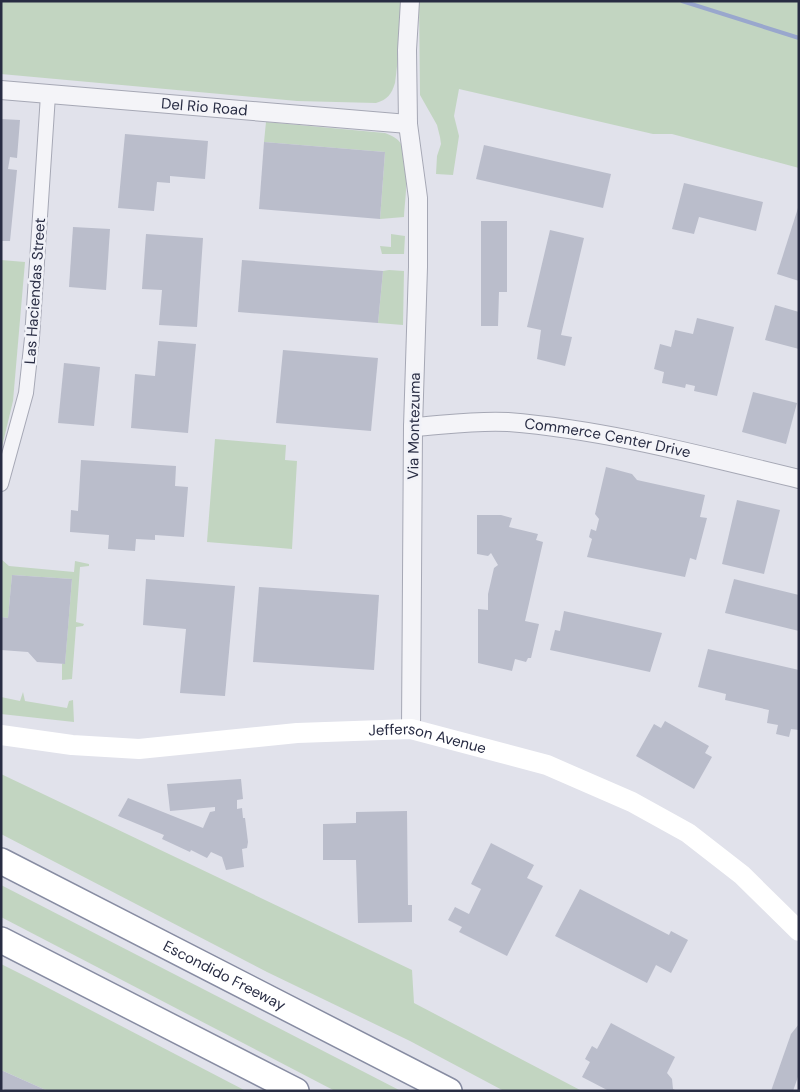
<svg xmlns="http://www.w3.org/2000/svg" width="800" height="1092" font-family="'DM Sans',sans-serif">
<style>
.green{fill:#c2d5c1}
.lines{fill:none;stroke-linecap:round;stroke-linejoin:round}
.stream{stroke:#99a7cd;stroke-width:4}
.building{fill:#babdcb}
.minor-casing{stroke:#a6a8b5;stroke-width:16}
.tertiary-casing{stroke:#a6a8b5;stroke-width:20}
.motorway-casing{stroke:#878ca2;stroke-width:28}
.minor{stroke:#f4f4f8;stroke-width:14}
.tertiary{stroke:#f4f4f8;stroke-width:18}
.secondary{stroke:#fff;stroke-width:20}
.motorway{stroke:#fff;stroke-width:25}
.labels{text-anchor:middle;stroke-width:5;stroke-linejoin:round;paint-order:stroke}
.street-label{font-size:15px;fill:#282c43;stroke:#f1f2f8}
</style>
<rect width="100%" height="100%" fill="#e1e2eb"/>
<g class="green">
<path d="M1,1H405L395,83C391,95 388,99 376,103L297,101L1,74Z"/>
<path d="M419,1H799V168L672,134H653L459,89L454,116L459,136L453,175L436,174L437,156L441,144L440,137L437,125L420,95Z"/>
<path d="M266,122L385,133C390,135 398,138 401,144C411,160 405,198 404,217L380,219L385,152L264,142Z"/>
<path d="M391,234L405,236L404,254H382L380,246L391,247Z"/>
<path d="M1,260L25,262L13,401L1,451Z"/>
<path d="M389,270L404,271L403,325L378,323L383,271Z"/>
<path d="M215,439L286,445L285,460L297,461L292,549L207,542Z"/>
<path d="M1,559L9,566L74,572L75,561L89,564V566L80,567L76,622L84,624L83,626L76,627L72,679L62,680V664L65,663L72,579L12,575L8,618L1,617Z"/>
<path d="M23,692L25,701L67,708L69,701L73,700L74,722L1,714V697L20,701Z"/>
<path d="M1,774L412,970L414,1003L582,1091H504L410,1041L267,972L1,834Z"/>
<path d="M1,885L401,1091H335L1,917Z"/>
<path d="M1,964L31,979L246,1091H48L1,1070Z"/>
</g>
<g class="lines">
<path class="stream" d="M682,1L799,38"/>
</g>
<g class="building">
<path d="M1,119L20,120L17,158L10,157L8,169L17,170L10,241H1Z"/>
<path d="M125,134L208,141L205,179L170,176V183L157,182L154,211L118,208Z"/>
<path d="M264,142L385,152L380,219L259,209Z"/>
<path d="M484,145L611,174L603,208L476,179Z"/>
<path d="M684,183L763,202L756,231L699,217L694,234L672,229Z"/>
<path d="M798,208H799V281L777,274Z"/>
<path d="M481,221H507V292H499L498,326H481Z"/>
<path d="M73,227L110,229L106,290L69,287Z"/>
<path d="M550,230L584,238L561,335L572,337L565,366L537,359L541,330L527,327Z"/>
<path d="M146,234L203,238L197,327L159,325L162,290L142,289Z"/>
<path d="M242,260L383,271L378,323L238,312Z"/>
<path d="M775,305L799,312V349L765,340Z"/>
<path d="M697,318L734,327L717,396L694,391L695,386L686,384L685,388L662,383L664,372L654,369L660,344L671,347L675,330L693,334Z"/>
<path d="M158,341L196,344L188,433L131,428L135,374L155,376Z"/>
<path d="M283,350L378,358L371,431L276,423Z"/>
<path d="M64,363L100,367L94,426L58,423Z"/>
<path d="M753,392L797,403L786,444L742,432Z"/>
<path d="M81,460L176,466L175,486L188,487L184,537L155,535V540L136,539L135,551L108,549L109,535L70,532L71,510L78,511Z"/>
<path d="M606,467L632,474L637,480L705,495L700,517L707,518L696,560L690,558L685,577L587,557L592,539L589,537L591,529L596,531L599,519L595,514Z"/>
<path d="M737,500L780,510L764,574L722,564Z"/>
<path d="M477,515H501L512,518L509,527L538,534L536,540L543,542L525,621L539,624L531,658H528L526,662L515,659L512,671L478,663V609L488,610V594L494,568L498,565L491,553L488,556L477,554Z"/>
<path d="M12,575L72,579L65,664L37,662L28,652L1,650V617L8,618Z"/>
<path d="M146,579L235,586L225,696L180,693L186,629L143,625Z"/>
<path d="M734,579L799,595V631L725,613Z"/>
<path d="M259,587L379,595L374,670L253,662Z"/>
<path d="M564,611L662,633L650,672L550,650L555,630L560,631Z"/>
<path d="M708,649L799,670V730L791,729L789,737L776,734L778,725L767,723L769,710L725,700L726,694L698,687Z"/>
<path d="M665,721L709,746L705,753L712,757L694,789L636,756L654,724L661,728Z"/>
<path d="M241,779L243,799L237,800V809L242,808L243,818H245L248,842L247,848L242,849L244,867L226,870L222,857L211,852L207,858L191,850L190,852L162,839L164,835L118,816L128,798L203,828L210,812L215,811V807L170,811L167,784Z"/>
<path d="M407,811L408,905H412V922L358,923L356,860H323V824L356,823V812Z"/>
<path d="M491,843L534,865L527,878L543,886L507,956L459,932L462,927L448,920L455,907L469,914L481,889L471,884Z"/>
<path d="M580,889L669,935L671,931L688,940L671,973L656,965L647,983L555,936Z"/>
<path d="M611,1023L675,1057L667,1073L672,1079L673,1089L677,1091H609L582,1077L590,1062L585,1059L592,1046L597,1049Z"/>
<path d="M799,1024V1074L793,1091H771L791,1034Z"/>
<path d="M1,1070L12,1075L48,1091H7L1,1088Z"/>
</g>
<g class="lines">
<defs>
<path id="minor" d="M1,484L26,393L32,338L48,95"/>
<g id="tertiary">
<path d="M410,1L407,50L408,124L418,198V267L413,427L411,729"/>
<path id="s1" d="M1,90L408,124"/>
<path id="s2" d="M413,427C444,425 477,420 508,422C607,430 703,456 799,479"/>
</g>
<g id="motorway">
<path id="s4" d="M1,861L449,1091"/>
<path d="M1,940L296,1091"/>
</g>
</defs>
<use href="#minor" class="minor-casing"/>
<use href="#tertiary" class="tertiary-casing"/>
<use href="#motorway" class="motorway-casing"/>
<use href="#minor" class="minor"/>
<use href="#tertiary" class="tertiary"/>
<path class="secondary" id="s3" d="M1,735L72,745L139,749L297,733L411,729L547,765L632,802L688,833L742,875L799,931"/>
<use href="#motorway" class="motorway"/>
</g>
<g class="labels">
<g class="street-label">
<text dy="5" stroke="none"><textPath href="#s1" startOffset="204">Del Rio Road</textPath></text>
<text transform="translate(35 291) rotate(-86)" y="5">Las Haciendas Street</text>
<text transform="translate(414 426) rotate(-89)" y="5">Via Montezuma</text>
<text dy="5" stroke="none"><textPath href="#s2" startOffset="196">Commerce Center Drive</textPath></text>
<text dy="5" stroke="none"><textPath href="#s3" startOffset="429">Jefferson Avenue</textPath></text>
<text dy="5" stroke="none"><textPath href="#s4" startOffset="251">Escondido Freeway</textPath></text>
</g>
</g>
<rect width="800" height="1092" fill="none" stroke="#282c43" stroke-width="5"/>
</svg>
